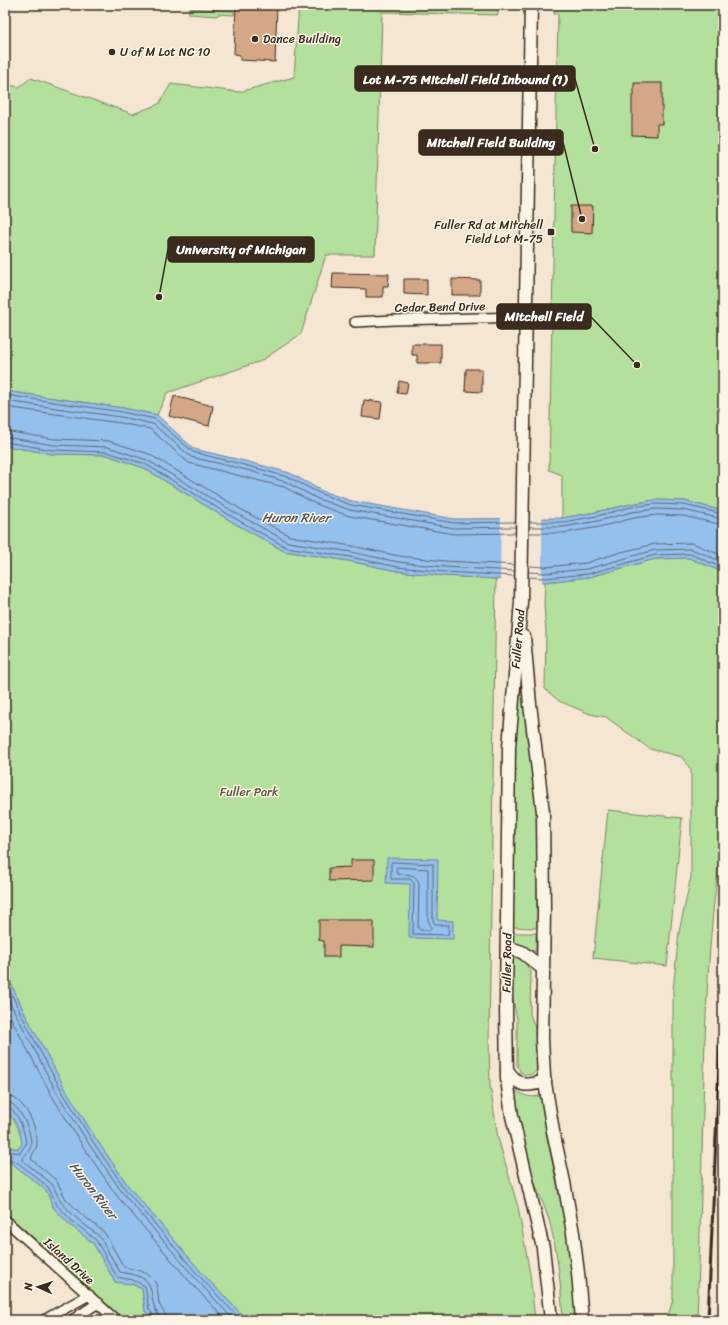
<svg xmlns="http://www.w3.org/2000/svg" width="728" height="1325" font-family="Sriracha,sans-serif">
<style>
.green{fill:#b4e09e;stroke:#78855e}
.water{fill:#93c0ed;stroke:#70849a}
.pier{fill:#f4e6d2}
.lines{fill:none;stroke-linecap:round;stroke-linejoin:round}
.shore{stroke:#5e6671;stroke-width:1}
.stream{stroke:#70849a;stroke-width:3}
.building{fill:#d4a886;stroke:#3b2a1e}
.street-casing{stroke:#3b2a1e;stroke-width:12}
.secondary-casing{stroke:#3b2a1e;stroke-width:15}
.street{stroke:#fcf5e5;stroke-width:9}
.secondary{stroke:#fcf5e5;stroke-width:12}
.rail{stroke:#3b2a1e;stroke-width:3}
.poi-dot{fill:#3b2a1e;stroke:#fcf5e5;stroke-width:1.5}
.labels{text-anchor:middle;stroke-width:3;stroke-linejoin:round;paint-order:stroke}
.poi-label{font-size:12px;fill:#3b2a1e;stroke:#fcf5e5;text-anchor:start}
.street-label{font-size:12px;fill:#3b2a1e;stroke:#fcf5e5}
.park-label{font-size:12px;fill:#59583e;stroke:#fcf5e5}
.water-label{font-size:13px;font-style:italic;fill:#55575c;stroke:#fcf5e5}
.leader{fill:none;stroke:#3b2a1e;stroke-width:1.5}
.callout-dot{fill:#3b2a1e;stroke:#fcf5e5;stroke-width:1.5}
.callout{fill:#3b2a1e;stroke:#3b2a1e;stroke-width:1.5}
.callout-label{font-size:13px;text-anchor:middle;font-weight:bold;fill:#fff}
</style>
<rect width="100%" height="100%" fill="#f4e6d2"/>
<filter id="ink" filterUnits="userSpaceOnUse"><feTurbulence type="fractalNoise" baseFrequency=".025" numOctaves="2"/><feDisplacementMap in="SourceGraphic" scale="8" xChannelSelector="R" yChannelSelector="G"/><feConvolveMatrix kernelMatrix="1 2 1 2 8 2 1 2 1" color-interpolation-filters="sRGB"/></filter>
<g filter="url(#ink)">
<g class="green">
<path d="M299,5H498V15L382,12L375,255H326L301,334L261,361L167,393L157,415L123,408L5,391V84L19,87L31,78L133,114L159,104L171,84L239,92L294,77Z"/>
<path d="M554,5H723V511L685,501L655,500L631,504L596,512L562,518V475L549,470L558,14H554Z"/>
<path d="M189,8L234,11V15L218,14L217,16L189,14Z"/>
<path d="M5,446L53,454L107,455L144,468L234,523L284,551L349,561L397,571L444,576L496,579L489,1040L490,1085L498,1138L518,1207L530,1274L535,1320H247L202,1273L129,1187L96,1139L65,1089L25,1014L12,986L5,964Z"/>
<path d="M689,558L723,572V839C711,905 708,972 705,1038C702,1132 701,1226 697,1320H667L673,1299V991L679,932L691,877V770L682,757L650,749L606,717L590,714L559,701L545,689L546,632L544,605L545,582L589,577L655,559Z"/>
<path d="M519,645L537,814V927L535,928L513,927L516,708Z"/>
<path d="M608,810L682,818L667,966L593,958Z"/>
<path d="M513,933H536V951H534L513,942Z"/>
<path d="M514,957L518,958L525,962L531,972L530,1014L535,1028L537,1068C535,1075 528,1077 521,1073L517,1065V1019L512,995L513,960Z"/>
<path d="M516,1091C525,1096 530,1098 539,1096L541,1097L546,1133L568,1235L577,1320H563C561,1287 558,1252 549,1220C545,1206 538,1194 534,1180C525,1151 519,1123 514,1093Z"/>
<path d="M5,1108C15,1121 20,1128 22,1144L18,1149L5,1146Z"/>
<path d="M5,1161L14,1165L46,1190L53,1207L69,1224L93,1243L115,1282L132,1284L142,1289L145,1311L152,1320H123L65,1266L5,1212Z"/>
</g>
<g class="water">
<path d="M5,391L123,408L157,415L194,449L249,462L290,473L322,491L352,501L454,519L562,518L596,512L631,504L655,500L685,501L723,511V572L689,558L655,559L589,577L545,582L444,576L397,571L349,561L284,551L234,523L144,468L107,455L53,454L5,446Z"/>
<path d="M387,858L438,859L437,920L453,921V939L409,938L410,884L386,883Z"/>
<path d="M5,964L12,986L25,1014L65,1088L96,1139L129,1187L202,1273L247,1320H152L145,1311L142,1289L132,1284L115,1282L93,1243L69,1224L53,1207L46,1190L14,1165L5,1161V1146L18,1149L22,1144C20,1128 15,1121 5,1108Z"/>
</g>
<path class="pier" d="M501,516H542V583L500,581Z"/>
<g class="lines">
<g class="shore">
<path d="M5,395L122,412L155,419L193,452L248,466L288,477L321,494L351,505L454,523L515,522"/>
<path d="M5,401L121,417L153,424L191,457L247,470L286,482L318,499L350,510L454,528L515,527"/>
<path d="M5,407L120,423L150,429L189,463L284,487L316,504L349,516L454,534L515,533"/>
<path d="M5,431L54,439L109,441L149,454L242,510L290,536L352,546L399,556L445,561L515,565"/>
<path d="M5,437L54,445L108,447L147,460L239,515L288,542L351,552L398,562L445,567L515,571"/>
<path d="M5,442L53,450L107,452L145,464L236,519L286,547L350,557L398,567L445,572L514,576"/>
<path d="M529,522H563L597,516L631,507L655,504L684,505L723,514"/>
<path d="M529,527H563L598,521L632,512L656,509L683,510L723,519"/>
<path d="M529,533H564L599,527L634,518L656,515L683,516L723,525"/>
<path d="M529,566L545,567L586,563L621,552L655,544L692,543L723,556"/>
<path d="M529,572L545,573L587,569L655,550L691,549L723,562"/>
<path d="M528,577L545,578L588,574L655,555L690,554L723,568"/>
<path d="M392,862L433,864V921L436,925H449L448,935L413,934L414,883L410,879H391V864Z"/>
<path d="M397,867L428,869V920L431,927L430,930H420L418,928L419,884C416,872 406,875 397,874L396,869Z"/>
<path d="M5,978L8,987L22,1016L41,1053L62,1091L93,1142L126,1190L199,1276L241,1320"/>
<path d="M5,993L57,1093L89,1144L122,1192L196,1279L234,1320"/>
<path d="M5,1007L52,1096L84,1148L117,1196L191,1283L226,1320"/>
<path d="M5,1095C24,1096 38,1128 37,1145C36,1150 32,1154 31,1159L56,1180L66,1199L80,1213L104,1232L124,1267C135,1270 151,1271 156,1284C158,1290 158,1297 159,1303C161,1309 166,1313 166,1320"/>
<path d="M5,1101C19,1102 32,1132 31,1145C30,1150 26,1155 22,1158V1160L52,1184L61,1202L75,1217L99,1236L120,1272C129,1274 147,1275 150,1287C152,1293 152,1300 154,1306C155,1311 159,1314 160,1320"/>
<path d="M5,1106C18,1108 25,1133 26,1144L20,1153L5,1151"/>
<path d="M5,1158L17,1162L48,1187L57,1205L72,1221L96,1240L117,1277L133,1280L145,1286L149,1309L154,1317L155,1320"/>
</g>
<path class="stream" d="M146,1320L152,1315"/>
</g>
<g class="building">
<path d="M236,5H277L275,62L240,60V55L234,54Z"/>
<path d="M634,83H662V124H657V136L632,135V96H634Z"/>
<path d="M571,206H593L592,233L571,232Z"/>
<path d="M333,273L389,274L388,286H383V297H366V289L332,288Z"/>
<path d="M404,279H427V295L404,294Z"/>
<path d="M452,279L480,280V295H452Z"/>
<path d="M412,344H441V363H417V355H412Z"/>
<path d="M466,369H482V392L465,391Z"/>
<path d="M399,381L408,383L406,394L397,393Z"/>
<path d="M174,396L213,406L209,426L169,416Z"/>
<path d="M364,400L382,402L380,419L362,417Z"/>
<path d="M351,860H374V880L329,881V868L351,867Z"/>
<path d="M319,920H364V921H374V947L339,946V957H324V941L319,940Z"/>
</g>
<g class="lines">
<defs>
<g id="street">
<path d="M355,322L394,320L525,317"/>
<path d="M5,1220L116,1320"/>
<path d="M44,1320L89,1295"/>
<path d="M72,1320L98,1303"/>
</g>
<g id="secondary">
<path d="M531,5L521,602L509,747L506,1005L507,1079L512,1116L543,1248L551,1320"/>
<path d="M524,637L530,704L543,812L544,910L542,1039L544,1077L553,1131L564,1182L573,1233L578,1273L582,1320"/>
<path d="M507,947L522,952L542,968"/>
<path d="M507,1070C519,1087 526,1087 545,1081"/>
</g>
</defs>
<use href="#street" class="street-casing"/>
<use href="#secondary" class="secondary-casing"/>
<use href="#street" class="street"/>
<use href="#secondary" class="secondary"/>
<path class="rail" d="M708,1320L723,976"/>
</g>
</g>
<g class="poi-dot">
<circle cx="255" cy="39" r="4"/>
<circle cx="112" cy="52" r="4"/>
<rect x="547" y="228" width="8" height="8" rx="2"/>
</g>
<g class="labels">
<g class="poi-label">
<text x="263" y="43">Dance Building</text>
<text x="120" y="56">U of M Lot NC 10</text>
<text x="543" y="229" text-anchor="end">Fuller Rd at Mitchell<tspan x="543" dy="14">Field Lot M-75</tspan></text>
</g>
<g class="street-label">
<text transform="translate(440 307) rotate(-1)" y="4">Cedar Bend Drive</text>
<text transform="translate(518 639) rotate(-85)" y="4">Fuller Road</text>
<text transform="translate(507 963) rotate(-89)" y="4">Fuller Road</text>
<text transform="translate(69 1261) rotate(42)" y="4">Island Drive</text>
</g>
<g class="park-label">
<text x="249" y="796">Fuller Park</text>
</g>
<g class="water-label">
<text x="296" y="522">Huron River</text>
<text transform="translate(94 1190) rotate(52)" y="5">Huron River</text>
</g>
</g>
<path class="leader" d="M595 149L575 79M582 219L563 142M159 297L168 249M637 365L591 317"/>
<g class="callout-dot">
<circle cx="595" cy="149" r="4"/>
<circle cx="582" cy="219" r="4"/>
<circle cx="159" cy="297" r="4"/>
<circle cx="637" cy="365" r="4"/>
</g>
<g class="callout">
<rect x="355" y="66" width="220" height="25" rx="4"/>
<rect x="419" y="130" width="144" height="25" rx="4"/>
<rect x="168" y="237" width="146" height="25" rx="4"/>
<rect x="497" y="304" width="94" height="25" rx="4"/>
</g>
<g class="callout-label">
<text x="465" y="84">Lot M-75 Mitchell Field Inbound (1)</text>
<text x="491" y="147">Mitchell Field Building</text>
<text x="241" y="254">University of Michigan</text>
<text x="544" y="321">Mitchell Field</text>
</g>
<rect width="728" height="1325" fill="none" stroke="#fcf5e5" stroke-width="20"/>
<rect x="10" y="10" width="708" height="1305" fill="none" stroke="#3b2a1e" stroke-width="1.5" filter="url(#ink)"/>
<g transform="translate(38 1287) rotate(273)" stroke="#fcf5e5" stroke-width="3" paint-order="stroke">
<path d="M0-3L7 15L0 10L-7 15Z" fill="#3b2a1e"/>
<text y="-6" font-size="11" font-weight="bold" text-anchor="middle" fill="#3b2a1e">N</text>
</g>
</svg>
